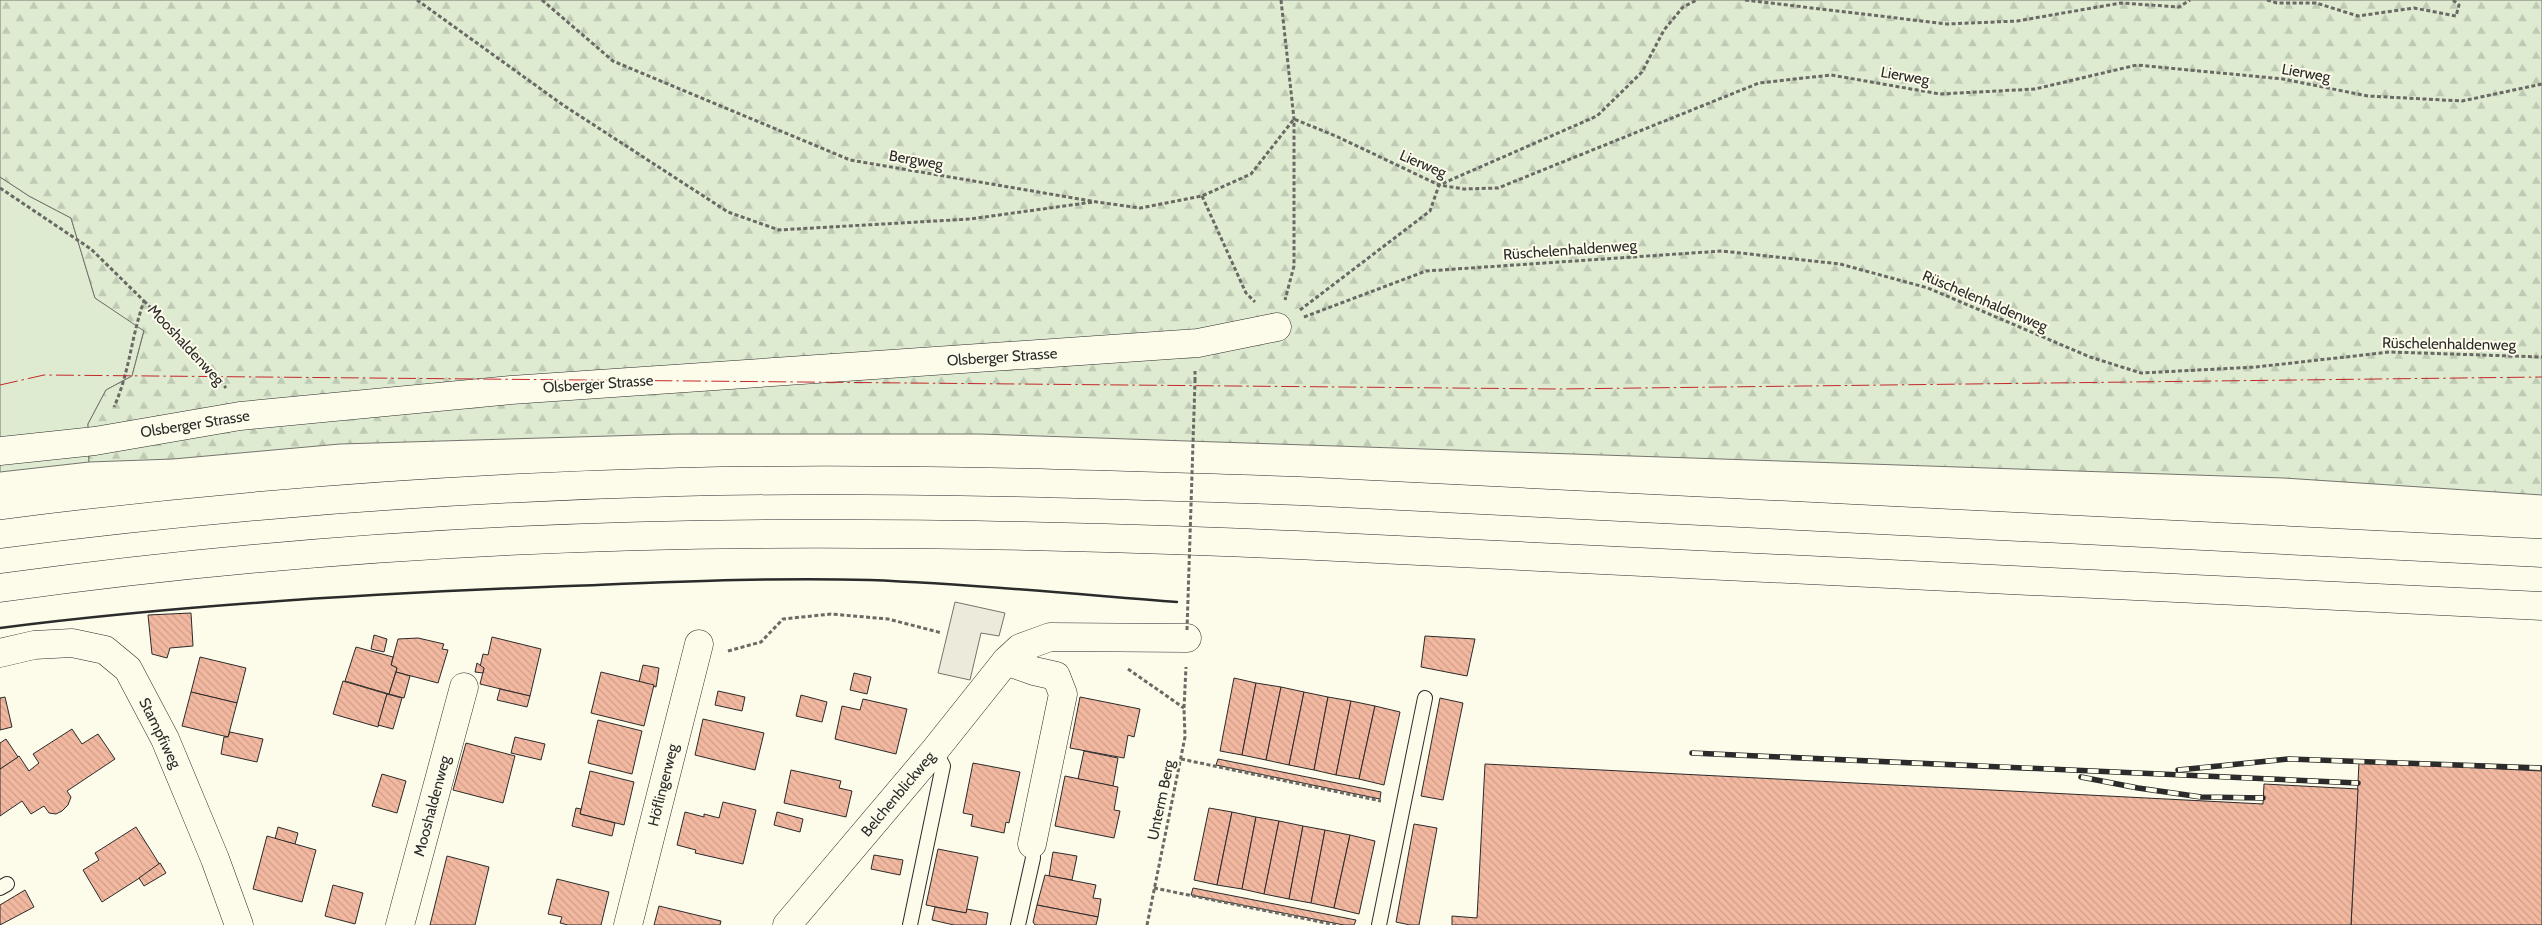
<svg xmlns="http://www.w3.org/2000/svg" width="2542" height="925" font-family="Cabin,sans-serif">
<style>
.green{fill:#deebd1;stroke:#74746e}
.forest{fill:url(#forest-firs);stroke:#74746e}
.parking{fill:#eceadb;stroke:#74746e}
.building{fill:url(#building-back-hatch);stroke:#2b2b2b}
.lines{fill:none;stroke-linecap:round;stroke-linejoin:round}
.lane-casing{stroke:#2b2b2b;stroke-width:16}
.street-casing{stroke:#2b2b2b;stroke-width:29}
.highway-casing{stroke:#2b2b2b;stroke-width:29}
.path{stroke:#6a6964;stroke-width:3;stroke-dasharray:4 2.5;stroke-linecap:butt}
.lane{stroke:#fdfbea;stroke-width:14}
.street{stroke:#fdfbea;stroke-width:28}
.highway{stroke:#fdfbea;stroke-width:28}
.rail-casing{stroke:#2b2b2b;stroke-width:5.5}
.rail{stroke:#fdfbea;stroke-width:4;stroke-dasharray:11;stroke-linecap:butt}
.path-bridge{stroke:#6a6964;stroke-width:3;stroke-dasharray:4 2.5;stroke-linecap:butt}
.wall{stroke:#2b2b2b;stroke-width:2.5}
.power{stroke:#c62828;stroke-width:1;stroke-dasharray:18 4 2.5 4;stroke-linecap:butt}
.labels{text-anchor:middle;stroke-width:4;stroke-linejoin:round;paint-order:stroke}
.street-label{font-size:15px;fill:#2b2b2b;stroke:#fdfbea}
</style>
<defs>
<pattern id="forest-firs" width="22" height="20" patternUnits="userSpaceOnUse" patternTransform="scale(1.25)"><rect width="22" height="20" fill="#deebd1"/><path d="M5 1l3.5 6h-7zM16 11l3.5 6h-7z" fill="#bfcab4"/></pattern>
<pattern id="building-back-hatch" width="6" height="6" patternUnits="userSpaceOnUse" patternTransform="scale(1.25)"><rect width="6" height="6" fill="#f2b8a0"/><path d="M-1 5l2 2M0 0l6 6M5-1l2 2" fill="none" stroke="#d09e8a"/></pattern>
</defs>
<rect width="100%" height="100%" fill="#fdfbea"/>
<path class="green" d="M0,177L29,196L71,218L95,298L144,330L132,376L106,390L88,424L89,462L0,472Z"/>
<path class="forest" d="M0,0H2542V495L2284,478L980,434H677L340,444L173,459L89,462L88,424L106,390L132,376L144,331L95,298L71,218L29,196L0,177Z"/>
<path class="parking" d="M955,602L1005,613L999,636L981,633L970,680L938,673Z"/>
<g class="building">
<path d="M191,613L193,646L170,648L167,658L152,654L148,615Z"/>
<path d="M374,635L387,639L384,652L371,649Z"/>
<path d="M1425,636L1475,639L1467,676L1421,667Z"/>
<path d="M492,637L541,649L530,696L480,684L484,668L480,667L483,654L488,655Z"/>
<path d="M418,638L444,644L442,649L448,650L438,683L396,672L397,668L391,665L398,639Z"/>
<path d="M356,647L393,657L391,665L397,668L389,694L345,681Z"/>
<path d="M200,657L246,668L237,703L191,692Z"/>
<path d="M477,663L484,668L483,673L475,672Z"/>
<path d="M643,665L659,668L656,687L639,682Z"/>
<path d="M396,672L410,676L404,698L389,694Z"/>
<path d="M601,672L654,685L644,726L591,713Z"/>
<path d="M854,673L871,677L867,694L850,690Z"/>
<path d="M1234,678L1256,683L1242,755L1220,751Z"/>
<path d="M343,681L387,694L378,727L333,714Z"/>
<path d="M1256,683L1281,687L1266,760L1242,755Z"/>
<path d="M1281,687L1304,692L1289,765L1266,760Z"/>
<path d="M500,689L530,696L527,707L497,700Z"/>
<path d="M718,691L745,697L742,711L715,705Z"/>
<path d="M191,692L237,703L228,737L182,726Z"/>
<path d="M1304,692L1328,697L1314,770L1289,765Z"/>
<path d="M387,694L402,698L393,729L378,725Z"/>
<path d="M801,695L827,702L822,722L796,716Z"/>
<path d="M5,697L12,727L0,730V698Z"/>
<path d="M1080,697L1140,709L1134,737L1128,735L1124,758L1070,748Z"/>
<path d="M1328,697L1351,701L1336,775L1314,770Z"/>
<path d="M1440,698L1463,703L1443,800L1421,796Z"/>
<path d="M863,699L907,709L896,754L835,739L842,706L860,710Z"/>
<path d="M1351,701L1375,706L1359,779L1336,775Z"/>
<path d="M1375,706L1400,712L1384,785L1359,779Z"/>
<path d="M703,719L764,733L755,770L695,755Z"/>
<path d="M598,720L642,731L632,774L588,763Z"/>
<path d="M72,729L82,744L98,734L115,759L67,791L71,797L68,805L62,811L56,814L49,813L44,806L31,814L22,801L0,816V769L19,756L29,771L39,763L33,754Z"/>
<path d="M230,732L263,739L257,762L221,754L224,737H228Z"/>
<path d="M515,737L545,744L541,760L511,753Z"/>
<path d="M6,739L18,757L0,769V743Z"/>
<path d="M466,743L515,756L503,803L453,790Z"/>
<path d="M1084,751L1118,758L1113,786L1078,779Z"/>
<path d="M1218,759L1381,792L1380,799L1216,765Z"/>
<path d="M2359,762L2542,771V925H2351Z"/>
<path d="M973,763L1020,772L1009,823L1006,822L1004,833L971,826L973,815L963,813Z"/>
<path d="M1485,764L2263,804L2264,784L2358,789L2351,925H1452V916L1477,918Z"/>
<path d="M791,770L841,781L839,788L852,791L846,817L784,803Z"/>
<path d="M590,771L634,782L624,825L580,814Z"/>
<path d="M382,774L406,781L397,813L372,806Z"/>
<path d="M1065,776L1118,787L1114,810L1120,811L1114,838L1055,826Z"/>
<path d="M723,802L756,810L743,864L695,853L696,850L677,845L685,812L704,817V814L719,818Z"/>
<path d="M576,808L581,809L580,814L615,823L612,836L572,826Z"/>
<path d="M1209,808L1232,812L1217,885L1194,880Z"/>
<path d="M777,812L803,819L800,832L774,825Z"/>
<path d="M1232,812L1256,817L1242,889L1217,885Z"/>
<path d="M1256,817L1279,821L1264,894L1242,889Z"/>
<path d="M1279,821L1303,826L1289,899L1264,894Z"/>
<path d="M1414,824L1437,828L1419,925H1410L1396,922Z"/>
<path d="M1303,826L1325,830L1311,903L1289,899Z"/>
<path d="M136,827L160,865L102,902L83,870L99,860L95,853Z"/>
<path d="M278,827L298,833L295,844L275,839Z"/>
<path d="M1325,830L1350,835L1334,908L1311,903Z"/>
<path d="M1350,835L1375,841L1359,914L1334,908Z"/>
<path d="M267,836L316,850L302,902L253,889Z"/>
<path d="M938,849L978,857L966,913L926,905Z"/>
<path d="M1053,852L1077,856L1072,880L1049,876Z"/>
<path d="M874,855L903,860L900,875L871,869Z"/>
<path d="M447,856L489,867L475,925H430Z"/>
<path d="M160,863L166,873L144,886L139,878Z"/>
<path d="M1045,875L1096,885L1093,898L1101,899L1098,917L1037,905Z"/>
<path d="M557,879L609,892L601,925H568L560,923L562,917L548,914Z"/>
<path d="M333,885L363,893L355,924L325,916Z"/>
<path d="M1193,888L1356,920L1354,925H1344L1191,895Z"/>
<path d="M25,890L34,907L0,925V905Z"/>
<path d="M1037,905L1098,917L1096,925H1035L1033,922Z"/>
<path d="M659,906L721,921L720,925H654Z"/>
<path d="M935,907L966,913L967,909L988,913L986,925H954L932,920Z"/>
</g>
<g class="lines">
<defs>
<g id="lane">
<path d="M0,888L7,884"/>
<path d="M910,925L943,766L935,750"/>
<path d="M1018,925L1033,858L1032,844"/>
<path d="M1379,925L1425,698"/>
</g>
<g id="street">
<path d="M0,451L95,441L240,416L511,390L1198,343L1277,327"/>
<path d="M0,653L34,645L72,643L105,650L128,669L165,739L215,859L239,925"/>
<path d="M1006,661L1034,671L1056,676L1063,694L1032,844"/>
<path d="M400,925L464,687"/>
<path d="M628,925L699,644"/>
<path d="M787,925L935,750L1006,661L1020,648L1050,637L1187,638"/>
</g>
<g id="highway">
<path d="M0,534C225,505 452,488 679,482C886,477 1093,484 1300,491L2542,553"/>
<path d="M0,588C286,548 577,532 865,534C1009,534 1153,539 1296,545L2542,606"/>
</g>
</defs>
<use href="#lane" class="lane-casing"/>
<use href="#street" class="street-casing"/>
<use href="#highway" class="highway-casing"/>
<g class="path">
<path d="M417,0L563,105L728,212L779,230L970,219L1093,202"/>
<path d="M542,0L613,61L850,160L1097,202L1140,208L1202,196L1251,174L1294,119L1338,137L1439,185L1464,189L1498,188L1759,83L1831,75L1940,94L2035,89L2137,65L2283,79L2368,96L2462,101L2542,84"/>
<path d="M1281,0L1294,119V266L1285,300"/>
<path d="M1745,0L1947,24L2017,21L2121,3L2179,7L2190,0"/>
<path d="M2267,0L2277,3H2316L2358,16L2414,8L2456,16L2459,5L2453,0"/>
<path d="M0,188L91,249L144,301C131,337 130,371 114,407"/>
<path d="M1202,196L1246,293L1255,302"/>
<path d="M144,301L201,357L226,388"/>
<path d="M1300,310L1430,211L1439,185L1597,116L1642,72L1664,30L1683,7L1697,0"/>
<path d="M1304,317L1426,271L1722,251L1840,264L1928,288L2090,357L2141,373L2256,367L2390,352L2542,357"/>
<path d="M1195,381V371"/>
<path d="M728,651L761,642L783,619L831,614L888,619L942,633"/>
<path d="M1128,669L1184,708"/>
<path d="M1181,759L1381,801"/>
<path d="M1154,888L1336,925"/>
<path d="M1147,925L1185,737L1184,708L1186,667"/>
</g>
<use href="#lane" class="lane"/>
<use href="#street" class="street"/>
<use href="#highway" class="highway"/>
<defs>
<g id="rail">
<path d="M1692,753L2358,783"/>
<path d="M2178,770L2289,759L2542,768"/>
<path d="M2081,777L2138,788L2201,797L2263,798"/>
</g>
</defs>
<use href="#rail" class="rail-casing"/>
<use href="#rail" class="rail"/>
<path class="path-bridge" d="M1187,630L1195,381"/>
<path class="wall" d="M0,628C180,605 362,594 544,587C652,583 761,577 870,580C972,584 1075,594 1177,602"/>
<path class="power" d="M0,385L44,375L1558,389L2542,377"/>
</g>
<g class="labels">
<g class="street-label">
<text transform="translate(2306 73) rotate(10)" y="5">Lierweg</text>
<text transform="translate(1905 76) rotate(10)" y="5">Lierweg</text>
<text transform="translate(916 160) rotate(10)" y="5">Bergweg</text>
<text transform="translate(1423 164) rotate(23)" y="5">Lierweg</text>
<text transform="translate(1570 250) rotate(-4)" y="5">Rüschelenhaldenweg</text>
<text transform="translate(1985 301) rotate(23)" y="5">Rüschelenhaldenweg</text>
<text transform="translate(2449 344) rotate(1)" y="5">Rüschelenhaldenweg</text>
<text transform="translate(186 345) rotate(47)" y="5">Mooshaldenweg</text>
<text transform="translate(1002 357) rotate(-4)" y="5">Olsberger Strasse</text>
<text transform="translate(598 384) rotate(-4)" y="5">Olsberger Strasse</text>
<text transform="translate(195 424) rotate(-9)" y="5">Olsberger Strasse</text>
<text transform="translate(160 733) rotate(64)" y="5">Stampfiweg</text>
<text transform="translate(663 785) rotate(-76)" y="5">Höflingerweg</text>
<text transform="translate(898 794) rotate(-50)" y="5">Belchenblickweg</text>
<text transform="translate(1161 800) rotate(-78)" y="5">Unterm Berg</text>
<text transform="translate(432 806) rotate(-75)" y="5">Mooshaldenweg</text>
</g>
</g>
</svg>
